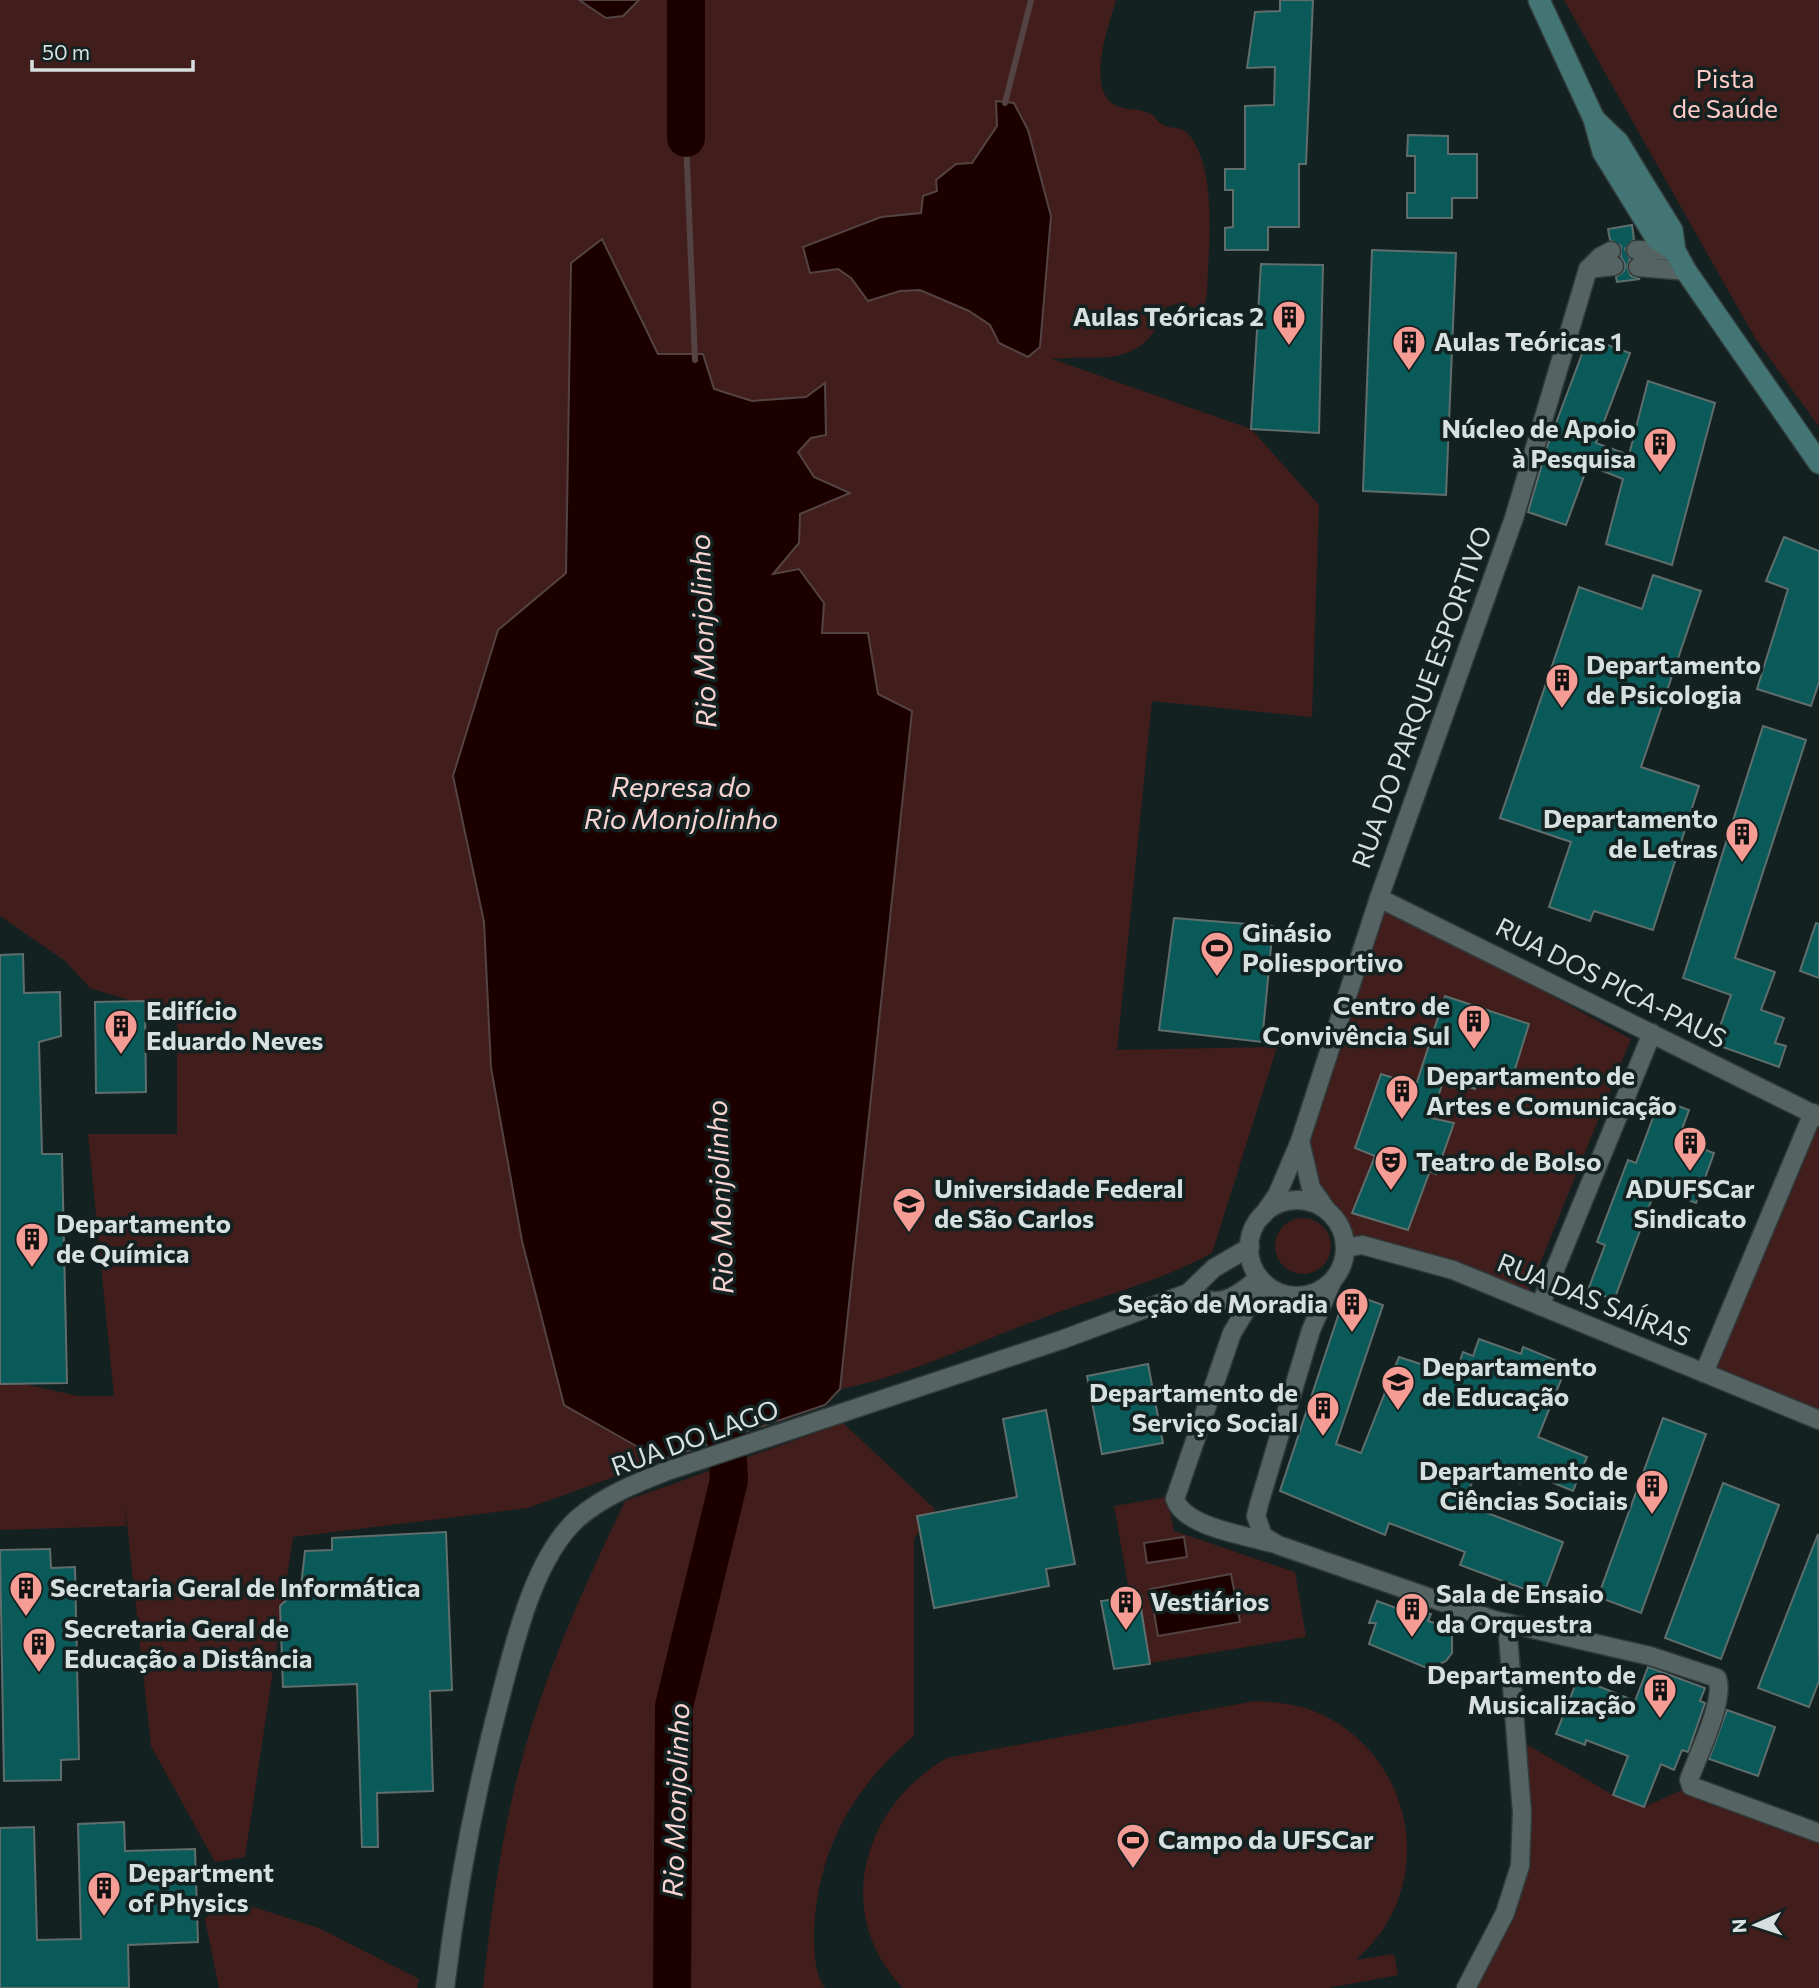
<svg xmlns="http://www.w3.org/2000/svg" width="1819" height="1988" font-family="Commissioner,sans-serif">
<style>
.green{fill:#411e1c;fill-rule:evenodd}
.water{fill:#1c0000;stroke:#544343;stroke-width:2}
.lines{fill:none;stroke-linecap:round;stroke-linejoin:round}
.stream{stroke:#544343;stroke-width:6}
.river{stroke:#1c0000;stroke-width:38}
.building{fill:#0a5a59;stroke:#5f6e6d;stroke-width:2}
.minor-casing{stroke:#313a3a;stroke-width:21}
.secondary-casing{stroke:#313a3a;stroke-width:24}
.minor{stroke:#556463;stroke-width:18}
.secondary{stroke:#437574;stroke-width:21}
.labels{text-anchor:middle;stroke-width:7;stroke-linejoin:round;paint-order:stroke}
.park-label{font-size:26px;fill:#fecac6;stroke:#142121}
.poi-label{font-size:26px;font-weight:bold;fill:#d7dfdf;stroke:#142121;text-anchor:start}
.street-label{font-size:26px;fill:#d7dfdf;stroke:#142121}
.water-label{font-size:28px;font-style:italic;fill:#f7d4d1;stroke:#142121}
</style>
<rect width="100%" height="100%" fill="#142121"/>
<g class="green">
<path d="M0,0H579L606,18L623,16L639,0H1116C1109,25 1085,89 1115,105C1126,111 1141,108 1151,114C1155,116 1158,123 1163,125C1174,130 1182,125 1191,137C1218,177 1208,249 1207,295L1204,306L1193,308L1183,302L1166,307C1142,371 1104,354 1052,359L1251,429L1319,505L1312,717L1152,701L1117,1050L1277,1047L1212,1253C1157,1283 1095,1298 1037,1320C972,1344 908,1376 840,1389L912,711L878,694L868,633H822L772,575L799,543L800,514L849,493L814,477L798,452L811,438L826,435L824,384L806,397L752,401L714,389L703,354H658L568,482L566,573L498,631L453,776L484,922L491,1068L564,1404L661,1460L528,1508L293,1537L245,1857L215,1862L151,1746L125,1505L126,1526L0,1530V1384H24L78,1396H114L88,1134H177V1015L90,988L65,961L0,916ZM996,101L1014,103L1028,130L1051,216L1039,347L1028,357L1000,343L990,325L968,311L920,290L900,291L868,301L851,278L804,247L881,217L922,213L937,191L971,163L997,126Z"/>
<path d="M1564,0H1819V427L1755,338Z"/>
<path d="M1383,904L1631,1039L1528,1293L1363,1241L1336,1228L1333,1220L1323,1212L1303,1149Z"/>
<path d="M1818,1123L1819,1124V1411L1711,1367Z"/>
<circle cx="1303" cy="1246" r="28"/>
<path d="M843,1423L935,1509L914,1539V1736C852,1788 818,1850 814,1931C814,1949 814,1973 825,1988H483C491,1912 501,1836 521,1763C545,1672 585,1585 625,1501Z"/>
<path d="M1167,1497L1174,1531L1295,1572L1306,1637L1114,1669L1101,1601L1130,1596L1114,1506Z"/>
<path d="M1255,1701C1280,1702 1305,1705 1327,1717C1401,1756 1430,1850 1387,1923C1379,1937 1367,1949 1356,1960L1394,1954L1398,1975L1328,1988H903C831,1913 863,1806 947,1758Z"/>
<path d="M1516,1738L1613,1795L1644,1807L1691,1786L1819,1833V1988H1466L1520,1866Z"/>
<path d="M225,1898L319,1928L419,1979L417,1988H219L205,1919Z"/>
</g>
<g class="water">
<path d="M579,0H639L623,16L606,18Z"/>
<path d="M996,101L1014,103L1028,130L1051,216L1040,347L1028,357L999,343L990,325L969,311L920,290L900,291L868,301L851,278L838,269L810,273L803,247L881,217L921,213L923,196L937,191L936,180L956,164L972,163L997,126Z"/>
<path d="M602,239L658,354H703L714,389L752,401L806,397L825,383L826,435L811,438L798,452L814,477L850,493L800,514L799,543L773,574L799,569L824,603L822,633H868L878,694L912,711L840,1389L825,1405L661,1460L564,1405L522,1241L491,1068L484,922L453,776L498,630L566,573L571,263Z"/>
<path d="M1184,1537L1187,1557L1147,1563L1144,1543Z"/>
<path d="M1231,1574L1240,1622L1158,1636L1150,1589Z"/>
</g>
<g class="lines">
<g class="stream">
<path d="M1005,103L1031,0"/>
<path d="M686,138L695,360"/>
</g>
<g class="river">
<path d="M686,0V138"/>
<path d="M672,1988L674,1706L729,1480L723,1386"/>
</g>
</g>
<g class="building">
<path d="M1280,0H1313L1306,164H1299V227H1268V250H1225V228L1233,227V190H1225V169H1245V106L1274,105L1275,67L1247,68L1255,12L1280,11Z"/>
<path d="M1408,135L1448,136V154H1477V198H1452V218H1407V193H1415V156H1407Z"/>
<path d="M1632,225L1634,239L1625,249L1630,259L1627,267L1631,276L1640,279L1617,282L1616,277L1624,271L1625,264L1621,257V246L1610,240L1608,229Z"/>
<path d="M1372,250L1456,253L1446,495L1363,491Z"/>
<path d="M1261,264L1323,265L1319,433L1251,429Z"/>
<path d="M1588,338L1630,353L1596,443L1629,455L1648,381L1715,403L1672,565L1606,544L1623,479L1588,465L1566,525L1528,512L1547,447Z"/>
<path d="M1784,537L1819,551V682L1811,706L1757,689L1788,589L1766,581Z"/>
<path d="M1653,575L1701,591L1641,767L1699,786L1653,930L1594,911L1590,921L1549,907L1571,842L1500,818L1579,587L1642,609Z"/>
<path d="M1763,726L1806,740L1735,958L1775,972L1761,1010L1784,1018L1775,1043L1786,1046L1779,1067L1714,1044L1731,995L1683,978Z"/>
<path d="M1174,918L1273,926L1262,1042L1159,1030Z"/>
<path d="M1816,923L1819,924V978L1800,971Z"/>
<path d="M23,954L24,993L60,992L61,1036L39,1042L42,1154H62L67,1383L0,1384V955Z"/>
<path d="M1445,996L1529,1024L1512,1079L1481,1069L1475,1089L1444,1079L1431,1118L1454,1123L1436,1174L1430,1171L1408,1230L1352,1213L1375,1156L1355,1148L1381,1074L1416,1085Z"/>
<path d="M145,1001L146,1092L96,1093L95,1002Z"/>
<path d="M1660,1099L1689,1110L1678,1140L1714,1153L1696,1203L1656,1188L1614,1300L1588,1290L1605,1245L1597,1242L1628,1160L1636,1163Z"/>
<path d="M1346,1292L1383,1305L1336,1444L1361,1453L1399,1357L1455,1375L1463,1352L1473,1356L1479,1339L1521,1354L1523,1347L1567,1365L1538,1437L1587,1457L1573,1491L1524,1471L1520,1483L1478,1466L1464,1504L1563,1542L1543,1596L1460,1565L1465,1552L1389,1523L1385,1535L1280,1491Z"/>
<path d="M1148,1364L1163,1443L1102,1454L1087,1376Z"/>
<path d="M1046,1410L1075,1564L1046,1569L1049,1586L934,1608L917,1516L1017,1497L1003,1419Z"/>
<path d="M1663,1418L1706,1434L1641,1613L1598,1597Z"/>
<path d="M1723,1483L1779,1505L1721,1659L1665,1638Z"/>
<path d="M446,1532L452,1690L430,1691L433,1791L377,1793L378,1847H362L357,1684L283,1687L280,1606L301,1586L305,1551L332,1550V1538Z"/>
<path d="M1818,1534L1819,1681L1809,1707L1758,1688Z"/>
<path d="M50,1549L51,1568L75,1567L79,1759L61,1760V1780L4,1781L0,1550Z"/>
<path d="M1139,1596L1150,1664L1114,1669L1101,1601Z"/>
<path d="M1377,1601L1407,1612L1409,1607L1431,1614L1428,1621L1449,1628L1452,1635V1653L1446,1661L1429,1669L1369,1644L1376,1623H1369Z"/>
<path d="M1648,1667L1705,1688L1700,1701L1705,1703L1688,1752L1682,1750L1674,1770L1661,1764L1644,1807L1613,1795L1628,1756L1586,1740L1585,1745L1556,1734L1578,1678L1635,1701Z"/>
<path d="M1727,1710L1775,1727L1758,1776L1709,1759Z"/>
<path d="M124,1822L125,1851L195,1849L198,1942L128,1945L129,1988H0V1828L34,1827L37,1940L81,1939L78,1824Z"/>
</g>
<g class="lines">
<defs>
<g id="minor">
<path d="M1636,250L1675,251"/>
<path d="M1638,267L1686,271"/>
<path d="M1588,269L1614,266"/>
<path d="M1379,898L1819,1117"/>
<path d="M1300,1141L1311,1188L1326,1209"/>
<circle cx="1297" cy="1248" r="48"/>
<path d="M1263,1215L1277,1195L1300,1141L1379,898L1514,518L1588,269L1600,257L1611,251"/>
<path d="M1345,1248L1362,1245L1453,1270L1819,1420"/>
<path d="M1263,1282L1232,1333L1175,1499C1184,1527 1245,1535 1271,1543"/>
<path d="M1332,1282L1311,1330L1259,1504L1256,1516L1263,1536L1278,1545L1494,1620L1650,1656L1717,1678C1726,1699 1697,1757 1689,1780L1691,1786L1819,1833"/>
<path d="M1188,1293C1219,1310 1234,1298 1259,1278"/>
<path d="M1540,1306L1652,1033"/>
<path d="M1704,1373L1813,1113"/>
<path d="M445,1988C457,1887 476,1789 502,1691C516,1637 535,1557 578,1518C604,1496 636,1483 667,1471L1061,1340L1188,1293L1214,1268L1250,1247"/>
<path d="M1466,1988L1505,1913L1520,1866L1522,1813L1507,1623"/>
</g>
<g id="secondary">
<path d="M1539,0L1594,119L1603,152L1656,238L1675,251"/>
<path d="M1594,119L1618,142L1644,185L1672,230L1675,251L1686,271L1819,463"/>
</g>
</defs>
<use href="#minor" class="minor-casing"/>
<use href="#secondary" class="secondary-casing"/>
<use href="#minor" class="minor"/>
<use href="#secondary" class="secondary"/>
</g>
<defs>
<symbol id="building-pin" viewBox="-11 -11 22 30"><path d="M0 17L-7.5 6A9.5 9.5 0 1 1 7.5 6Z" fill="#f59c95" stroke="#142121"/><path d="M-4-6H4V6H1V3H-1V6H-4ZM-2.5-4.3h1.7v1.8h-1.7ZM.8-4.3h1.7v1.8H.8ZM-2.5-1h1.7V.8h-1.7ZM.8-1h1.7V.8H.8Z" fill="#111"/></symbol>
<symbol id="stadium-pin" viewBox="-11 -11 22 30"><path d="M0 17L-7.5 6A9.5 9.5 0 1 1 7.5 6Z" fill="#f59c95" stroke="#142121"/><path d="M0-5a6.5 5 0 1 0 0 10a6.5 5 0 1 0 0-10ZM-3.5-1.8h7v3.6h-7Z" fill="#111"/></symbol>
<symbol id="theatre-pin" viewBox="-11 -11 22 30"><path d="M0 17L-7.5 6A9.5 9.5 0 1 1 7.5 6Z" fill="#f59c95" stroke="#142121"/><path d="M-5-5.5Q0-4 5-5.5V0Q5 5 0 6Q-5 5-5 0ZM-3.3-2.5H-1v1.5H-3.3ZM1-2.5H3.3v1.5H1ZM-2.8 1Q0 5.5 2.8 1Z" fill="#111"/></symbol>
<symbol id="university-pin" viewBox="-11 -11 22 30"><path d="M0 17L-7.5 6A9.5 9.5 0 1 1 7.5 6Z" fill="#f59c95" stroke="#142121"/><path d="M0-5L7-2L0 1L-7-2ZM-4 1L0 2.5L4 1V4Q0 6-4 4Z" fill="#111"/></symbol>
</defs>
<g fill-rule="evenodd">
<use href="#building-pin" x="1270" y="298" width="38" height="52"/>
<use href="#building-pin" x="1390" y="323" width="38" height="52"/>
<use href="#building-pin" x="1641" y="425" width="38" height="52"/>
<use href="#building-pin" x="1543" y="661" width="38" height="52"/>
<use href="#building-pin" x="1723" y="815" width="38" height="52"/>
<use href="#stadium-pin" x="1198" y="929" width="38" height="52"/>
<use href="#building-pin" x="1455" y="1002" width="38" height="52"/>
<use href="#building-pin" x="102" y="1007" width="38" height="52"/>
<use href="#building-pin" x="1383" y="1072" width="38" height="52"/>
<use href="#building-pin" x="1671" y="1124" width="38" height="52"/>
<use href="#theatre-pin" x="1372" y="1143" width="38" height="52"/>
<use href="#university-pin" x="890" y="1185" width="38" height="52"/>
<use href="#building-pin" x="13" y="1220" width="38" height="52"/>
<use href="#building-pin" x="1333" y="1285" width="38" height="52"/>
<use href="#university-pin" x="1379" y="1363" width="38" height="52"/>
<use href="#building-pin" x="1304" y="1389" width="38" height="52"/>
<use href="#building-pin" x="1633" y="1467" width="38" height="52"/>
<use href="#building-pin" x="7" y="1569" width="38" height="52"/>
<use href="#building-pin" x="1107" y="1583" width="38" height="52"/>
<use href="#building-pin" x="1393" y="1590" width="38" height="52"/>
<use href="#building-pin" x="20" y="1625" width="38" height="52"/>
<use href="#building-pin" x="1641" y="1671" width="38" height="52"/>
<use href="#stadium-pin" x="1114" y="1821" width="38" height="52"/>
<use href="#building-pin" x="85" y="1869" width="38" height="52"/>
</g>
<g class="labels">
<g class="park-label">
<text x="1725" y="88">Pista<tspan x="1725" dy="30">de Saúde</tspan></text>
</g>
<g class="poi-label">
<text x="1264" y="326" text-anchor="end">Aulas Teóricas 2</text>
<text x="1434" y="351">Aulas Teóricas 1</text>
<text x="1636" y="438" text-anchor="end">Núcleo de Apoio<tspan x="1636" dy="30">à Pesquisa</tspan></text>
<text x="1586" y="674">Departamento<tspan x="1586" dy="30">de Psicologia</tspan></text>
<text x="1718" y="828" text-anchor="end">Departamento<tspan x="1718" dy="30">de Letras</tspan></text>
<text x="1242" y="942">Ginásio<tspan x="1242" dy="30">Poliesportivo</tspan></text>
<text x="1450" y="1015" text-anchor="end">Centro de<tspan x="1450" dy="30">Convivência Sul</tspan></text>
<text x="146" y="1020">Edifício<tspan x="146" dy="30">Eduardo Neves</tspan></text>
<text x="1426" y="1085">Departamento de<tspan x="1426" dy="30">Artes e Comunicação</tspan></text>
<text x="1416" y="1171">Teatro de Bolso</text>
<text x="934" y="1198">Universidade Federal<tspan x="934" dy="30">de São Carlos</tspan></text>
<text x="1690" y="1198" text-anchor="middle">ADUFSCar<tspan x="1690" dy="30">Sindicato</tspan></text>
<text x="56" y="1233">Departamento<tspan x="56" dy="30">de Química</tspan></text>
<text x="1328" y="1313" text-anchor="end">Seção de Moradia</text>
<text x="1422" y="1376">Departamento<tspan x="1422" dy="30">de Educação</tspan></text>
<text x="1298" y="1402" text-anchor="end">Departamento de<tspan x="1298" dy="30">Serviço Social</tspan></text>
<text x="1628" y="1480" text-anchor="end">Departamento de<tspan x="1628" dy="30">Ciências Sociais</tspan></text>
<text x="50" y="1597">Secretaria Geral de Informática</text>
<text x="1436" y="1603">Sala de Ensaio<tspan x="1436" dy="30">da Orquestra</tspan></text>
<text x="1150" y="1611">Vestiários</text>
<text x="64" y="1638">Secretaria Geral de<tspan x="64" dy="30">Educação a Distância</tspan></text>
<text x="1636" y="1684" text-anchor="end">Departamento de<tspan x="1636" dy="30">Musicalização</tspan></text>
<text x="1158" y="1849">Campo da UFSCar</text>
<text x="128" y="1882">Department<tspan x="128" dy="30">of Physics</tspan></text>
</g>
<g class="street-label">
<text transform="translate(1422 697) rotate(-70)" y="9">RUA DO PARQUE ESPORTIVO</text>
<text transform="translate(1611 983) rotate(27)" y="9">RUA DOS PICA-PAUS</text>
<text transform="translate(1594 1300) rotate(22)" y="9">RUA DAS SAÍRAS</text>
<text transform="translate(695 1438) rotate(-20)" y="9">RUA DO LAGO</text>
</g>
<g class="water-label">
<text transform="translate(703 631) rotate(-92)" y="10">Rio Monjolinho</text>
<text x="681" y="797">Represa do<tspan x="681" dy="32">Rio Monjolinho</tspan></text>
<text transform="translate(720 1197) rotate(-92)" y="10">Rio Monjolinho</text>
<text transform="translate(676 1800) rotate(-88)" y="10">Rio Monjolinho</text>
</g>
</g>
<g transform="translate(1756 1925) rotate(267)" stroke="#142121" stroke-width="5" paint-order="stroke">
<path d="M0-5L12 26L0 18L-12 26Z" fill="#d7dfdf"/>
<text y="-10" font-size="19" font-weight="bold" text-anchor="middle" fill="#d7dfdf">N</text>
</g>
<path d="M32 60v10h161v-10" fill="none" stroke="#d7dfdf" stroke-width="3.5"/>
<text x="42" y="60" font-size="21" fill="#d7dfdf" stroke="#142121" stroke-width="5" paint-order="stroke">50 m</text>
</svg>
